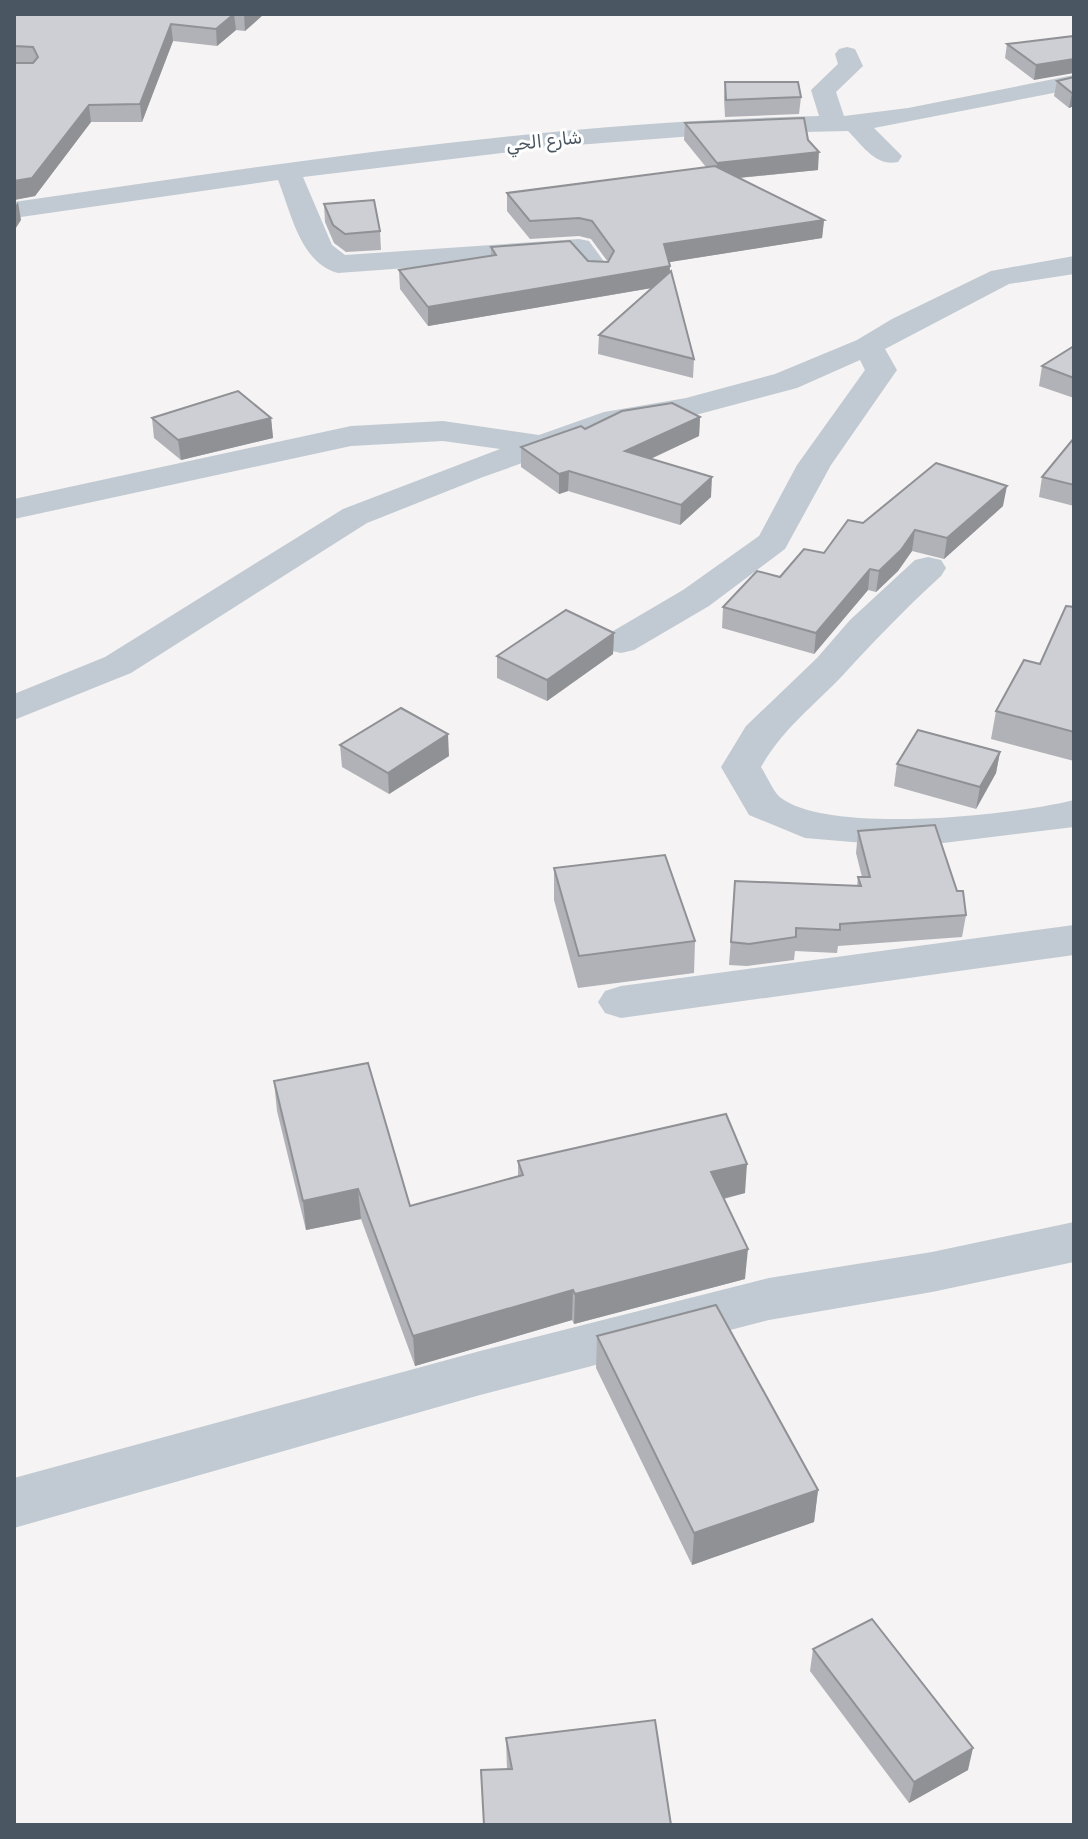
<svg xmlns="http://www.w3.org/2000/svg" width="1088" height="1839" font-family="Rubik,Vazirmatn,sans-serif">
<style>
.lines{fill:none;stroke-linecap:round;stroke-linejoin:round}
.minor{fill:#c1cad2;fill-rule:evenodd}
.wall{fill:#b0b2b7}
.shaded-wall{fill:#909195}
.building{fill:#cdcfd5;stroke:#909195;stroke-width:2}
.labels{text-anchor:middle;stroke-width:6;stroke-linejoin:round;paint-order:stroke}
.far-street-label{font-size:18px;fill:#4a5661;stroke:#fff}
</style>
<rect width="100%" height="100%" fill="#f5f3f3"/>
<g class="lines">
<g class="minor">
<path d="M847,47L855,49L863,66L836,92L844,116L908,108L1074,75V89L874,128L902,156L898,162C876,167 862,145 848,131L719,134L551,147L303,177L332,245L345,255L579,239L589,241L611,271L607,277C587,282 582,271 571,256L338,273C300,263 291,212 278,180L14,218V202C281,163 549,122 819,116L811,90L838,64L835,54L839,49Z"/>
<path d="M1074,256V274L1009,284L885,349L897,370L831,465L785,549L709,606L634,650L621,653L608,650L602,642L608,634L683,590L759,536L797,465L865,370L860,360L797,388L688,417L621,428L483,477L367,523L131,673L14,720V694L105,657L343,509L500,449L443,441L351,446L14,519V499L351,426L443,421L539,435L604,412L686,398L775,374L857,340L892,319L991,271Z"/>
<path d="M928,557L941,560L946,568L941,576C907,607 875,640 844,674C814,706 784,727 761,767C767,776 773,792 781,798C830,835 1015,815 1074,800V827L911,847L805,838L749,815L721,767L746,726L817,658L850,620L915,560Z"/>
<path d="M1074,925V955L621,1018L605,1013L598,1002L605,991L621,986Z"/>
<path d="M1074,1222V1262L932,1292L769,1320L480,1395L14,1528V1478L480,1351L769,1278L932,1252Z"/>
</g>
</g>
<g class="wall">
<path d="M14,14H264L245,31L236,30L217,46L173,41L142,122H91L35,196L14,200V63H28L14,62Z"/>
<path d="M1074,36L1034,80L1005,58L1007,44Z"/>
<path d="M1074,77V106L1069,108L1054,96L1057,81Z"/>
<path d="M725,82L801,97L799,114L725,117L724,98Z"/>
<path d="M685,123L808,140L818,170L739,178L824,220L822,238L669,262L670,272L694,359L693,378L598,354L599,335L652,288L428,326L400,289L399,270L491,256V247L588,261L608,262L591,239L579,236L530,239L507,211V193L706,167L684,140Z"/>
<path d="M324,204L380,231L381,250L346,252L334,243L325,222Z"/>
<path d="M1074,346V398L1039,386L1042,366Z"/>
<path d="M700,417L699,436L651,459L711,497L680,525L568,491L559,494L521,467V447L585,429Z"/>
<path d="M152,418H271L273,438L181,460L154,438Z"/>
<path d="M1074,438V506L1039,497L1042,477Z"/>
<path d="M1003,506L944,559L912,551L898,571L876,592L868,590L814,654L722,628L723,607L780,577L824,553L863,523Z"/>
<path d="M1074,607V761L991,739L996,711L1040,664Z"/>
<path d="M614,633L613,654L547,701L497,678V656Z"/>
<path d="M340,745L449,756L389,794L342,767Z"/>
<path d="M1000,752L996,773L976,809L894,786L897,764Z"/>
<path d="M858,831L966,915L962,937L838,946L837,953L795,951L794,960L747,966L729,965L735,881L857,886L858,877H862L856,853Z"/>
<path d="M554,868L695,941L694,973L578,988L554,900Z"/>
<path d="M274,1081L410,1206L518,1176V1161L745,1193L724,1199L745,1279L574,1324L572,1320L415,1366L361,1219L306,1230L277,1111Z"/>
<path d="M597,1336L818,1490L814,1522L692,1565L596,1368Z"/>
<path d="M813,1649L968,1770L909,1803L810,1671Z"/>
<path d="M506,1738L671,1825L507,1769Z"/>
</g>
<g class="shaded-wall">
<path d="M234,14L236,30L217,46L216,29Z"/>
<path d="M244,14H264L245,31Z"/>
<path d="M171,24L173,41L142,122L140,104Z"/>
<path d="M1074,59V73L1034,80L1036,65Z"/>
<path d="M1074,92V106L1069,108L1072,93Z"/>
<path d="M89,105L91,122L35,196L14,200V181Z"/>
<path d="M819,152L818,170L716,180L717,163Z"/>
<path d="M18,202L21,220L14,231V208Z"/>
<path d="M824,220L822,238L664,263V244Z"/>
<path d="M670,266L669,285L428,326V307Z"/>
<path d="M700,417L699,436L624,471L625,451Z"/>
<path d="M271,418L273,438L181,460L178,440Z"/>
<path d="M569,471L568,491L559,494V474Z"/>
<path d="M712,477L711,497L680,525L681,505Z"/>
<path d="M1007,486L1003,506L944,559L947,538Z"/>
<path d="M915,530L912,551L898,571L876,592L879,571Z"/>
<path d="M870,569L868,590L814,654L816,633Z"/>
<path d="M614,633L613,654L547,701V680Z"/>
<path d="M448,734L449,756L389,794L388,773Z"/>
<path d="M1000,752L996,773L976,809L980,787Z"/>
<path d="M747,1164L745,1193L709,1202L711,1172Z"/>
<path d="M358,1189L361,1219L306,1230L303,1201Z"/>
<path d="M748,1249L745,1279L574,1324L575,1294Z"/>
<path d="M573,1290L572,1320L415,1366L413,1336Z"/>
<path d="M818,1490L814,1522L692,1565L694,1533Z"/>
<path d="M973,1748L968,1770L909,1803L914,1782Z"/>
</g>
<g class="building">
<path d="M14,14H234L216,29L171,24L140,104L89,105L32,178L14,181V63H33L38,57L33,47L14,46Z"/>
<path d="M1074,36V59L1036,65L1007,44Z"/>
<path d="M1074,77V92L1072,93L1057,81Z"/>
<path d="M725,82H798L801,97L726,100Z"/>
<path d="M804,118L808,140L819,152L717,163L685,123Z"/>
<path d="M715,166L824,220L664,244L670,266L428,307L399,270L496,255L491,247L570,241L588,261L608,262L614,251L592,221L579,218L530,221L507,193Z"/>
<path d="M374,200L380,231L345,234L333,225L324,204Z"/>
<path d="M671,271L694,359L599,335Z"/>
<path d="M1074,346V378L1042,366Z"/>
<path d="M238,391L271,418L178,440L152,418Z"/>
<path d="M672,403L700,417L625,451L712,477L681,505L569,471L559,474L521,447L581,426L585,429L622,411Z"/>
<path d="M1074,438V485L1042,477Z"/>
<path d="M936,463L1007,486L947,538L915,530L901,550L879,571L870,569L816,633L723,607L757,571L780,577L804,549L824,553L848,520L863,523Z"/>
<path d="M1066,606L1074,607V732L996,711L1024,660L1040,664Z"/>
<path d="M566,610L614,633L547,680L497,656Z"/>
<path d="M401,708L448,734L388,773L340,745Z"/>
<path d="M918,730L1000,752L980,787L897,764Z"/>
<path d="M935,825L957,891H963L966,915L840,924V930L796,928V937L749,944L731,942L735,881L861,886L858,877H870L858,831Z"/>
<path d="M665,855L695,941L579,956L554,868Z"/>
<path d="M368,1063L410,1206L523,1175L518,1161L726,1114L747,1164L711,1172L748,1249L575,1294L573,1290L413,1336L358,1189L303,1201L274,1081Z"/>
<path d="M716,1305L818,1490L694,1533L597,1336Z"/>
<path d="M872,1619L973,1748L914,1782L813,1649Z"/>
<path d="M655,1720L671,1825H484L481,1770L512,1769L506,1738Z"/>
</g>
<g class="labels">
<g class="far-street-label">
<text transform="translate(544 141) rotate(-6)" y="6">شارع الحي</text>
</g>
</g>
<rect width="1088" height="1839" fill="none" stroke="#4a5661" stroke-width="32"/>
</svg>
